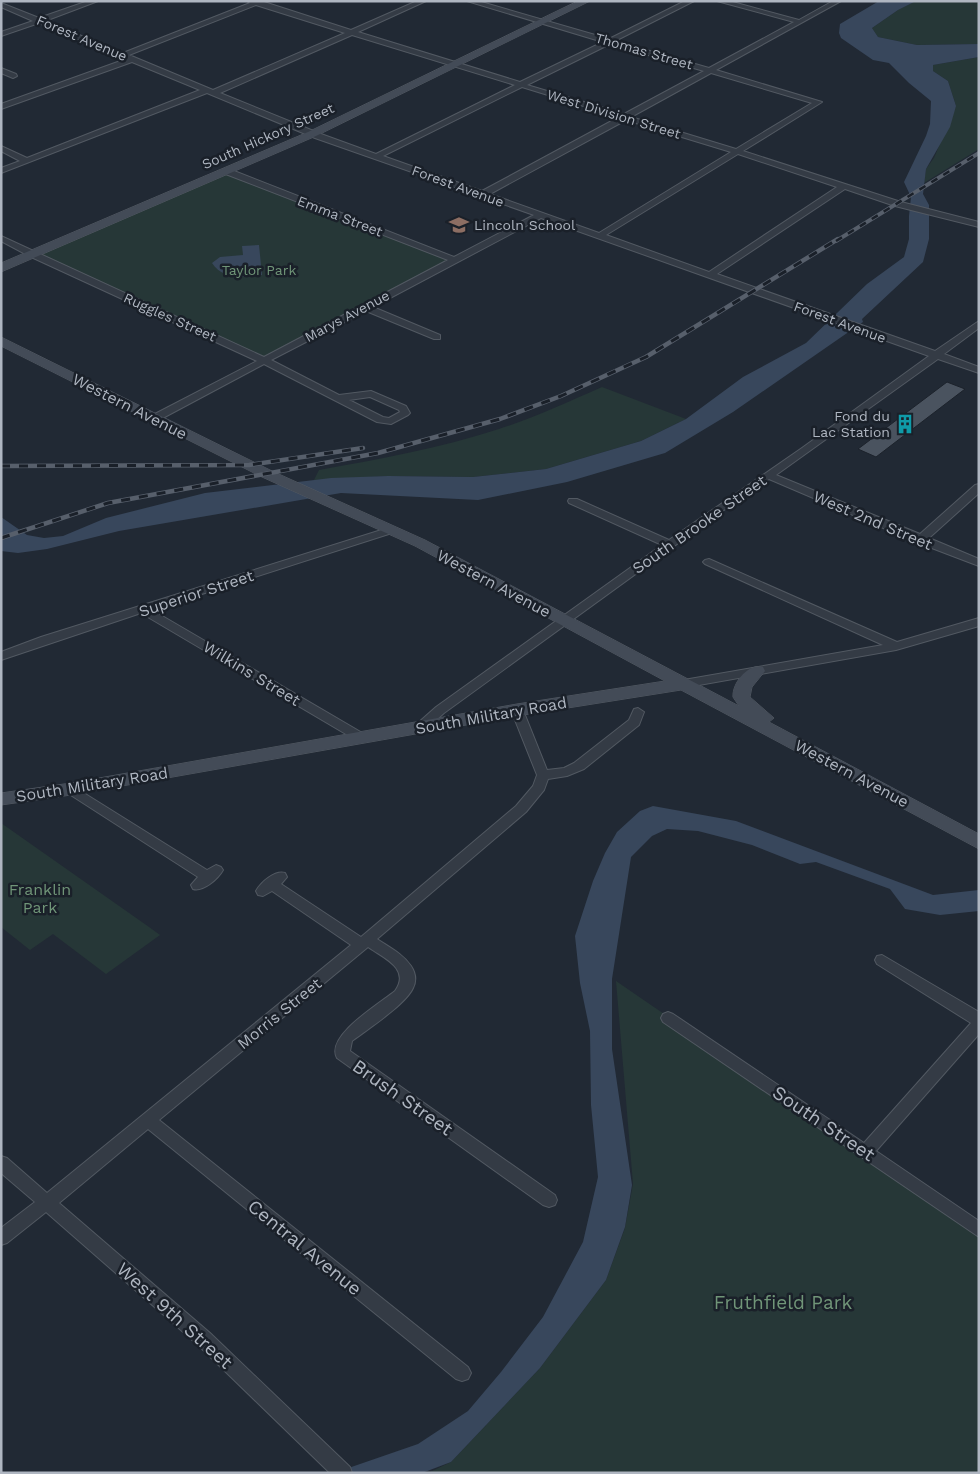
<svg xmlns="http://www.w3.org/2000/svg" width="980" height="1474" font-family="'Work Sans',sans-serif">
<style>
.green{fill:#263737}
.water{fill:#38475c}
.building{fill:#4a535f;stroke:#1c222b}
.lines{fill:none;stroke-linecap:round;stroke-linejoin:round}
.street-casing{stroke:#525962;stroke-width:2}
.secondary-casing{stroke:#525962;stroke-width:1}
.street{fill:#343b45;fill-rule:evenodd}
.secondary{fill:#434b57;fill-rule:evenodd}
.rail-far1-casing{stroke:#575f6b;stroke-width:4}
.rail-casing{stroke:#575f6b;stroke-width:4.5}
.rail-far1{stroke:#1a2029;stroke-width:2.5;stroke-dasharray:7;stroke-linecap:butt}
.rail{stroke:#1a2029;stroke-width:3;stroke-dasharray:9;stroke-linecap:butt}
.labels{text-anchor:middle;stroke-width:5;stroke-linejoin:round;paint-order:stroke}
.far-street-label{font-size:14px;fill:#afb6c1;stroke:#1a2029}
.far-poi-label{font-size:14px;fill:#afb6c1;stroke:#1a2029;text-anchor:start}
.far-park-label{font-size:14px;fill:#709578;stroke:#1a2029}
.street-label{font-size:16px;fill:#afb6c1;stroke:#1a2029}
.park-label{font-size:16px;fill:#709578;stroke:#1a2029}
.near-street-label{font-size:19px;fill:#afb6c1;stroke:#1a2029}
.near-park-label{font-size:19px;fill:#709578;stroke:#1a2029}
</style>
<rect width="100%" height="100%" fill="#212934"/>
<g class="green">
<path d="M916,1H979V44L917,45L878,37L872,28L898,10Z"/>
<path d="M979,57V149L924,183L926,169L934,158L956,106L948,81L933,71V65Z"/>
<path d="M226,171L455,260L263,360L32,254Z"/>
<path d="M602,387L686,419L641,441L546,469L473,477L388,476L314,480L319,470C380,459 440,448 499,429C534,418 568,402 602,387Z"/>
<path d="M1,823L149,927L160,935L106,974L53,934L30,950L1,927Z"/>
<path d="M616,981L979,1230V1473H428L451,1462L540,1368L606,1280L625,1228L633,1184Z"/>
</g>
<g class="water">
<path d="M879,1H916L898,10L872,28L878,37L917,45L979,44V57L933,65V71L948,81L956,106L950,127L926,169L923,194L929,205V239L923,262L862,319L863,322L733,412L665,453L567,482L478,500L341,493L119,531L47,549L18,553L1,551V517L27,535L44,538L63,536L106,518L205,493L331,478L388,476L473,477L546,469L641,441L686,419L743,377L806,343L867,284L904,257L909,239V216L911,197L904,182L926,136L930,124L931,101L909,83L889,63L873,60L841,38L839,33L840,24Z"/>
<path d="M259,245L262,275C243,276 224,281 212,263L220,257L243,255L242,246Z"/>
<path d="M653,806L736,821L933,895L979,890V911L940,915L905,909L890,889L816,862L800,864L752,845L698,831L667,829L652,836L631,857L612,979V1049L632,1185L625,1227L606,1280L540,1368L451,1462L422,1473H334L418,1444L468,1411L501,1372L543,1317L583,1242L598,1177L591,1105L590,1031L580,983L575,936L593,881L605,853L617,832L640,811Z"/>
</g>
<path class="building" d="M947,382L965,389L876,457L858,449Z"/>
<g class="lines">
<defs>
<g id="street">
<path d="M88,1H98L45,21L123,53L250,3L247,1H261L351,30L417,1H426L358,32L520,82L603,42L467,1H478L609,39L685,1H694L615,41L709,68L794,22L717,1H729L799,20L833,1H841L716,70L822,102L743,151L901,202L979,222V227L895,206L845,189L717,274L935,351L979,321V328L944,354L979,367V373L938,359L776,475L920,534L975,485L979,484V493L929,538L979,559V566L916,542L769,479L728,507L444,713L426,729H418L416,726L418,723L436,707L662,545L569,503L568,501L569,499H577L669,540L802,448L929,356L541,218L373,307L440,335V339H434L366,311L271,360L339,395L371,391L406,406L410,413L408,415L391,424L377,422L264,364L159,420H151V416L257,361L29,256L1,241V236L264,357L448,260L223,173V169H229L454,257L534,215L315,138L207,93L1,173V168L20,161L1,151V146L27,158L200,90L132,62L1,109V104L126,59L39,23L1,36V32L33,21L1,7V3L39,18ZM256,5L345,33L213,90L129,55ZM352,35L515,85L376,154L321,134L220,93ZM610,44L704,71L624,114L527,85ZM711,73L812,103L736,149L631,117ZM522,87L619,117L482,191L383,156ZM626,120L731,152L599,233L490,194ZM738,154L837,187L709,272L606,235ZM370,397L399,410L400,412L389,418L383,417L349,400Z"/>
<path d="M1,68L16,74L17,76L13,78L1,73Z"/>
<path d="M391,527L395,528L396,530L395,532L152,610L364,734L366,737L364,740H356L141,613L1,660V652L41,637Z"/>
<path d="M709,559L897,642L979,618V626L896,650L682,688L676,684L678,681L883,645L705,564L703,562L705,560Z"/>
<path d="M517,706L523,710L547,770L564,768L574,763L629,720L634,709L638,708L644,712L639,725L584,769L567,776L548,779L544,790L526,812L377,939C389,947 403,954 411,966C415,972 417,980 413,988C406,1004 368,1029 352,1041L350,1051L555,1195L557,1200L555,1205L549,1207L543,1205L337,1058C325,1036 379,1004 395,991C411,969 384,958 368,947L159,1120L468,1367L471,1373L468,1379L462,1381L456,1379L148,1129L59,1203L210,1333L350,1467L352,1473H330L198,1345L46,1212L7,1243L1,1245V1228L35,1202L1,1173V1156L7,1158L47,1193L351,945L272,891L263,896L258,895L256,891C261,882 275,870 285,873L287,877L281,884L361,937L516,806L533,786L537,775L511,710Z"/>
<path d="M71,785L207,870L216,865L221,867L223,870C218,879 203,892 193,889L191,885L198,877L66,792L65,789L66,786Z"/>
<path d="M882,955L979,1012V1034L876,1151L979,1221V1237L663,1022L661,1018L663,1014L668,1012L673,1014L864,1143L971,1023L877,964L875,960L877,956Z"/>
</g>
<g id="secondary">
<path d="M578,1H590L316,136L1,272V263L308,132Z"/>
<path d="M1,337L272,471L425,540L739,706L733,697C732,683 748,663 763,667L765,671L752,687L750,697L774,718L769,722L979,834V849L681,690L517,716L71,795L1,805V793L71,783L517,704L665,681L415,546L262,477L1,346Z"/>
</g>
</defs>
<use href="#street" class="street-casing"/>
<use href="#secondary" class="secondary-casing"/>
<use href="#street" class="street"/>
<use href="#secondary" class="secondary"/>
<defs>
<path id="rail-far1" d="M836,241L979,153"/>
<g id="rail">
<path d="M1,466L249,465L363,448"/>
<path d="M1,538L108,503L378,453L500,419L561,396L646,357L838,239"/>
</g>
</defs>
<use href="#rail-far1" class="rail-far1-casing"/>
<use href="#rail" class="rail-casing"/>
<use href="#rail-far1" class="rail-far1"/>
<use href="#rail" class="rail"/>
</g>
<defs>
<symbol id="school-bare" viewBox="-9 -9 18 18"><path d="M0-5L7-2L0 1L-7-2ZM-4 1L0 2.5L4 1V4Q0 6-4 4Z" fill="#8d6e63" stroke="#1a2029" stroke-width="2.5" paint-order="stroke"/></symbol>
<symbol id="building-bare" viewBox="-9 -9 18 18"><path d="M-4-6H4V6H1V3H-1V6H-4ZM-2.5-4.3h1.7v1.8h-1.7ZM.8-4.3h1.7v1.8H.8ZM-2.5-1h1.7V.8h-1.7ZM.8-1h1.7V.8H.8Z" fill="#0f9aa8" stroke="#1a2029" stroke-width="2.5" paint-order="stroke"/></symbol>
</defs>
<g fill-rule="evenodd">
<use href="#school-bare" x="445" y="211" width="28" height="28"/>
<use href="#building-bare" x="891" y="410" width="28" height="28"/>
</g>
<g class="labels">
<g class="far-street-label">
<text transform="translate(82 38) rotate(23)" y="5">Forest Avenue</text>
<text transform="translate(644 51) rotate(16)" y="5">Thomas Street</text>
<text transform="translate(614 114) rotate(17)" y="5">West Division Street</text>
<text transform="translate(268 136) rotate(-24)" y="5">South Hickory Street</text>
<text transform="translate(458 186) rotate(20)" y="5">Forest Avenue</text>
<text transform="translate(340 216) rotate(21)" y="5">Emma Street</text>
<text transform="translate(347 316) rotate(-28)" y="5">Marys Avenue</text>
<text transform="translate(170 317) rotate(24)" y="5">Ruggles Street</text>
<text transform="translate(840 322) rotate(20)" y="5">Forest Avenue</text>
</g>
<g class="far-poi-label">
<text x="474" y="230">Lincoln School</text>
<text x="890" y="421" text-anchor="end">Fond du<tspan x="890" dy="16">Lac Station</tspan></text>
</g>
<g class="far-park-label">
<text x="259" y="275">Taylor Park</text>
</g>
<g class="street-label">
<text transform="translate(130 406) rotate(27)" y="6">Western Avenue</text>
<text transform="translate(873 520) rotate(23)" y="6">West 2nd Street</text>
<text transform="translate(699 524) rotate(-35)" y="6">South Brooke Street</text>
<text transform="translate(494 583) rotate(28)" y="6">Western Avenue</text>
<text transform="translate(196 593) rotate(-18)" y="6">Superior Street</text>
<text transform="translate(252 673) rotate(31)" y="6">Wilkins Street</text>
<text transform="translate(491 715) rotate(-10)" y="6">South Military Road</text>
<text transform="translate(852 773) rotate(28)" y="6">Western Avenue</text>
<text transform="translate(92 784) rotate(-9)" y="6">South Military Road</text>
<text transform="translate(279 1013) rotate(-39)" y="6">Morris Street</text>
</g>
<g class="park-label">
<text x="40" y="895">Franklin<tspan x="40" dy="18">Park</tspan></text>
</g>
<g class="near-street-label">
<text transform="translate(403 1097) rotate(35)" y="7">Brush Street</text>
<text transform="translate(824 1123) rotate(34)" y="7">South Street</text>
<text transform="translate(305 1247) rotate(39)" y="7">Central Avenue</text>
<text transform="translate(175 1315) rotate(42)" y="7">West 9th Street</text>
</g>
<g class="near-park-label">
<text x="783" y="1309">Fruthfield Park</text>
</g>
</g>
<rect width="980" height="1474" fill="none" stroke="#afb6c1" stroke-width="5"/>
</svg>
